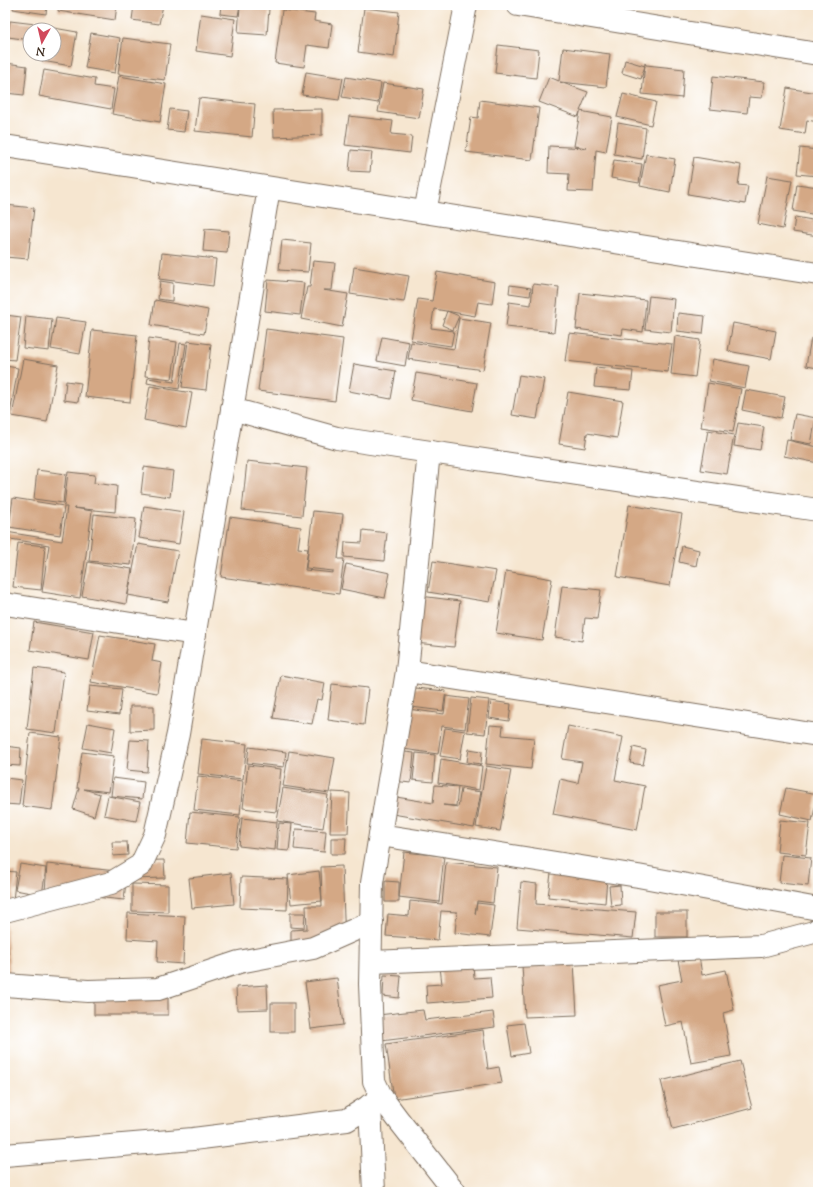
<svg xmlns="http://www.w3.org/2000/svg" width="823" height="1197" font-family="'Sorts Mill Goudy',serif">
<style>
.building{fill:#d4a885}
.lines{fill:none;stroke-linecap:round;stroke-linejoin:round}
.street-casing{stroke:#7c6c5c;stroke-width:24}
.street{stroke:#fff;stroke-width:22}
</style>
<rect width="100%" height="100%" fill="#fff"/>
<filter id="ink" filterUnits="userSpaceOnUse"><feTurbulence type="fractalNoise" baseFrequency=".025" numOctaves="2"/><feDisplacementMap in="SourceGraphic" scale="8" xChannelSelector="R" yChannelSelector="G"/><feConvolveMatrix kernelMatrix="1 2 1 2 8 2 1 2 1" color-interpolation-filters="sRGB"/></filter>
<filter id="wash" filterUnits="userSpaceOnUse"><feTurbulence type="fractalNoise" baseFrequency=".012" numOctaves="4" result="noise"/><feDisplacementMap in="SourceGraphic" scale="16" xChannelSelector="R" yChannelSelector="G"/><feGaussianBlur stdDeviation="0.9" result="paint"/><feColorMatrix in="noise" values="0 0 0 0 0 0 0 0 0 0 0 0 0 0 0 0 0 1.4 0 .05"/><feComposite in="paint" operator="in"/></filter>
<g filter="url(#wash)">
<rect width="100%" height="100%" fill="#f6e6d0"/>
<g id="blocks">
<g class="building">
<path d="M14,5H47L46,14L13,9Z"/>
<path d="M59,5H117L115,20L58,11Z"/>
<path d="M134,5H163L159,24L132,20Z"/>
<path d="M221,5H240L238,16L220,14Z"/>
<path d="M240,6L269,9L267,35L238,33Z"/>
<path d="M364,8L399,12L394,57L358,52Z"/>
<path d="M282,10L315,14L314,21L332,24L329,48L307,45L304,67L275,63Z"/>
<path d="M201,14L235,19L230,56L196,51Z"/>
<path d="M10,21L44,25L43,30H30V40L8,37L5,56V35H8Z"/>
<path d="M48,27L77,32L71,66L42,61L44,54H54V30H47Z"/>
<path d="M91,33L120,38L115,73L85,68Z"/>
<path d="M123,38L170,44L165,80L118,74Z"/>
<path d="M498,45L539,50L536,78L495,73Z"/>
<path d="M563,48L610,54L606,87L560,82L588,92L580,111L612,117L606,152L596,150L593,192L568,191L569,174L548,173L549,146L587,148L574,146L580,112L578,117L539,102L549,77L559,81Z"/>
<path d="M625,60L645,66L641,79L622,73Z"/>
<path d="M6,63L27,66L24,95L5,93Z"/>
<path d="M645,63L646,65L684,69L682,98L642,94Z"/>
<path d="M44,70L95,79L94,86L114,89L111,109L39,96Z"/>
<path d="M306,72L343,78L339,100L302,95Z"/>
<path d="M119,76L166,84L160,122L112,114Z"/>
<path d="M713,76L764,82L762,98L749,97L747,113L710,109Z"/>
<path d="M346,77L381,83L378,103L342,97Z"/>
<path d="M383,83L424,89L419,118L378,112Z"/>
<path d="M787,88L818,93V122L807,120L805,134L780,130Z"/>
<path d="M623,94L656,102L651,125L617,117Z"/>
<path d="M199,98L255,104L252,137L195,131Z"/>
<path d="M480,100L539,108L532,160L466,152L471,117L478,118Z"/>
<path d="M170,109L187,111L184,132L167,130Z"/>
<path d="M322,109V135L274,137L273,110Z"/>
<path d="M349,116L393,121L391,134L412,136L410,153L345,145Z"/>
<path d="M618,123L646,128L642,159L614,154Z"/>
<path d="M800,148L818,150V176L797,174Z"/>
<path d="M351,150L372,152L370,172L349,171Z"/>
<path d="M646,154L675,159L670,192L640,186Z"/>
<path d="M694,157L741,165L738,185L748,186L745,204L688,194Z"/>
<path d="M614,160L642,164L639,183L611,178Z"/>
<path d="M767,176L792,180L783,229L758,224Z"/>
<path d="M797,184L818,187V215L793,211Z"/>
<path d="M5,205L34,208L28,259L5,257L8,227L5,226Z"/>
<path d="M795,217L818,221V236L793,232Z"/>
<path d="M205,229L229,231L227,253L203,251Z"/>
<path d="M282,240L311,243L308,272L279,270Z"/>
<path d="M162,253L216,259L213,286L159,279Z"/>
<path d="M313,261L335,263L332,290H323L348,294L342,327L301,319L307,287H310Z"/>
<path d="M354,267L409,276L404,302L350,294Z"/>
<path d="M437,272L495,282L492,304L478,302L475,316L434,309L431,328L454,331L451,346L411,340L418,299L432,301Z"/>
<path d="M268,280L304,283L300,315L265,311Z"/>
<path d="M160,281L173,283L172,301L158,299Z"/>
<path d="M533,284L559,287L554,332L506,327L509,302L531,305Z"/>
<path d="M510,285L531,288L530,296L509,293Z"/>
<path d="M580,293L646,300L643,332L623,329L622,335L576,329Z"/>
<path d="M649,296L674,299L671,332L645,329Z"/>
<path d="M155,300L208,310L204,334L151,325Z"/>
<path d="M447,311L459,316L453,330L442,325Z"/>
<path d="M678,313L705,316L703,334L677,331Z"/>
<path d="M5,315L21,317L15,360L5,359Z"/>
<path d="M26,316L52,319L49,351L23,348Z"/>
<path d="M56,318L86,322L80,354L51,349Z"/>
<path d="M459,318L491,323L483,370L408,359L411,342L454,349Z"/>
<path d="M733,323L776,331L771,359L728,351Z"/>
<path d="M266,329L343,339L335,401L258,391Z"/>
<path d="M92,330L137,335L130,402L85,397Z"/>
<path d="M569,333L672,344L668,372L565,361Z"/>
<path d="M675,336L700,340L695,377L671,374Z"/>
<path d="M382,337L409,342L405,366L377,361Z"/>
<path d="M149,338L177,342L172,379L145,376Z"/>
<path d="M811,338L818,340V368L806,366Z"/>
<path d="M188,341L211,344L206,390L182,387Z"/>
<path d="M180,343L186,344L179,389L147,383L148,378L174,382Z"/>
<path d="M23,359L58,365L47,422L12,416Z"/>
<path d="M713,359L749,366L745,388L709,381Z"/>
<path d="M354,364L396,371L391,399L349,391Z"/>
<path d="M5,366L18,368L10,414H5Z"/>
<path d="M596,367L633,371L631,390L594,387Z"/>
<path d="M416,373L477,383L472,411L411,400Z"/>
<path d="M519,375L544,379L537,419L512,415Z"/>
<path d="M66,381L81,383L78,402L64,400Z"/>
<path d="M708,383L741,389L733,432L701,427Z"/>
<path d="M150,386L192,393L186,428L144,420Z"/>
<path d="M746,390L785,397L781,418L742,410Z"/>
<path d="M568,392L623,401L617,438L587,433L585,448L559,444Z"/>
<path d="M795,414L816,418L811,444L790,440Z"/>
<path d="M738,423L764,427L760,450L734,446Z"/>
<path d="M708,430L734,435L727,474L701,470Z"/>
<path d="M787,440L818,447V463L784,456Z"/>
<path d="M247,461L307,468L302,516L242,510Z"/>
<path d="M144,467L173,471L170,497L141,493Z"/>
<path d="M37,470L66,474L63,503L34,499Z"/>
<path d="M68,472L95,475L94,483L117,486L115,512L74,508L92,511L80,598L42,592L49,545L10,539L5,565V499L10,500L6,532L62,541L67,507H64L60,535L9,527L13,498L64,506Z"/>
<path d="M629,505L682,514L670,586L617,577Z"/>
<path d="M144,506L184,512L179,544L139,538Z"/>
<path d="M313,511L343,514L338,559H344L339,594L221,577L230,517L301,527L298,548L308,549L305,570L333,573V571L306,568Z"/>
<path d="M94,514L136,519L131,565L89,561Z"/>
<path d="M363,530L387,533L384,561L344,557L345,542L362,543Z"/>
<path d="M18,543L45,546L41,590L13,587Z"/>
<path d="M138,544L178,551L168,602L128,595Z"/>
<path d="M682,546L699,550L696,566L679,562Z"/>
<path d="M433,561L496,571L490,602L428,592Z"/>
<path d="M88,562L132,569L126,604L82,596Z"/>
<path d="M346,564L390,573L385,598L341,589Z"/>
<path d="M506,571L552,579L542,640L496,633Z"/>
<path d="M562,586L601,590L597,619L585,618L582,641L555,637Z"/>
<path d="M420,596L460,601L454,647L415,643Z"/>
<path d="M34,622L94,632L89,660L30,650Z"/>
<path d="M100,635L155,644L152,661L162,663L157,693L91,682Z"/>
<path d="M34,668L64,672L56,733L27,729Z"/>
<path d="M281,675L325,683L322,700L317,699L312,724L273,718Z"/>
<path d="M332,684L368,688L364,725L328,720Z"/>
<path d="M90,686L122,689L119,715L87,711Z"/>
<path d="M405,687L446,691L443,711L403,706Z"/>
<path d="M446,696L469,699L465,729L442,726L438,754L396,748L401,708L444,714Z"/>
<path d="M471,698L489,700L485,734L467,732Z"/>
<path d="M491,701L511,704L509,721L489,718Z"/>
<path d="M130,706H154V730L130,731Z"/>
<path d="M88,723L115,728L111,753L83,748Z"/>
<path d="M490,725L503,726L502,735L534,738L531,769L486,764Z"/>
<path d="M568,726L623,737L615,780L645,786L637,830L553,814L560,779L578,783L582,762L562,759Z"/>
<path d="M445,728L465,731L460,759L440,756Z"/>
<path d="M30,733L61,737L52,810L22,806Z"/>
<path d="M202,739L247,744L243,779L198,774Z"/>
<path d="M130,740L149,741L147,772L127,770Z"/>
<path d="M5,746L21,748L20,766L5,765Z"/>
<path d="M249,747L286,752L284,767L247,763Z"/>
<path d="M633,747L646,750L643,765L630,763Z"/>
<path d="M469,749L482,751L481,764L467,762Z"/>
<path d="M289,751L335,758L329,793L283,786Z"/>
<path d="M396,751L414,753L411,783L393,781Z"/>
<path d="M82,752L114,756L109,792L84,789L100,794L94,816L73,809L79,788H77Z"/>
<path d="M416,753L435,755L433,782L413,780Z"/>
<path d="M441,759L482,766L479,790L438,783Z"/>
<path d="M248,765L281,769L276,812L243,808Z"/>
<path d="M486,766L511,770L500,831L476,827Z"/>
<path d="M198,776L243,781L240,815L194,810Z"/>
<path d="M5,778L22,780L19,805L5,804Z"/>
<path d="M113,778L144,782L142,799L111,796Z"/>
<path d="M435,785L458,787L456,806L443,805L458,807L461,789L481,792L474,828L387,813L390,796L433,803Z"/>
<path d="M283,788L328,795L323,828L277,821Z"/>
<path d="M786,788L818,794L812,821L780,814Z"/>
<path d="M332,792L350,793L348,833H330Z"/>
<path d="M108,796L140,802L136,821L104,815Z"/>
<path d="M190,812L240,817L236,848L187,843Z"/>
<path d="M242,818L277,822L275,850L239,846Z"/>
<path d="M780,820L810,823L806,855L777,852Z"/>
<path d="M279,823L292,824L289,851L277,850Z"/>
<path d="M296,829L326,831L324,852L294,849Z"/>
<path d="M331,838H346L345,854H331Z"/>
<path d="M112,842H127L128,855L113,856Z"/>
<path d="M404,852L444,856L439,902L399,897Z"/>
<path d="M782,855L811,858L808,886L779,883Z"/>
<path d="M164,860L165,878L130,879L129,861Z"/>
<path d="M446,862L497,867L493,903L477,901L475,914L477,903L494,905L490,937L455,933L457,912L441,911L438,940L386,936L388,914L409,916L410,901L442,904Z"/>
<path d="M20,864L46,868L42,895L15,890Z"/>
<path d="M47,864L127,872L124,900L45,892Z"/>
<path d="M342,866L345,943L291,945V930L307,929L306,906H322L321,867Z"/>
<path d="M5,871L16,872L13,901L5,900Z"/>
<path d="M319,871L322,901L291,904L288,875Z"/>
<path d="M231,873L234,904L192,908L189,878Z"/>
<path d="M551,873L607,879L605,903L548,897Z"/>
<path d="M241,877L288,879L287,910L240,908Z"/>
<path d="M385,881L399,882V902H385Z"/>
<path d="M521,882L537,884L536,904L636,912L633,938L517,928Z"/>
<path d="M132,884L168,885V912L132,911Z"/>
<path d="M620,885L621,905L611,906L609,886Z"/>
<rect x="655" y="912" width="32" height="25"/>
<path d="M128,913L185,916L183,964L157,962L158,941L127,939Z"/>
<path d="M290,913H305L304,928L290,927Z"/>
<path d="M5,914L10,974H5Z"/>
<path d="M699,956L702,975L726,970L734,1010L723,1013L731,1056L691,1063L683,1022L665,1026L657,985L682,980L678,960Z"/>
<path d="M574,962L577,1015L525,1017L522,965Z"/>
<path d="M473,965L474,978L490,977L492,998L427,1003L426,985L442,984L440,967Z"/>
<path d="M384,975L401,976L399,998L383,996Z"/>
<path d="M337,978L343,1025L311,1029L305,982Z"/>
<path d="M267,985L268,1009L237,1010L236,987Z"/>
<path d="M168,996V1015H94V997Z"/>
<rect x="271" y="1003" width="23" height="29"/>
<path d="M423,1010L425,1020L493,1012L495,1027L381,1041L378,1015Z"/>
<path d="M524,1023L529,1053L512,1056L507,1025Z"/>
<path d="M483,1030L488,1069L499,1067L502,1083L394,1099L386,1044Z"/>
<path d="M740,1061L752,1108L673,1129L661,1081Z"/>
</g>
</g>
</g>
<g filter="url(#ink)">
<use href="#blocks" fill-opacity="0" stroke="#7c6c5c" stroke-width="1"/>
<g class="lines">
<defs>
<g id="street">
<path d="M518,5L818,54"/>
<path d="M5,146L818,274"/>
<path d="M425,212L466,5"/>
<path d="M232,409L337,438L818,510"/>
<path d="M429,452L407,671L372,883L370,984L374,1081L382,1098L397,1118L455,1192"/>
<path d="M5,604L195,634"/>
<path d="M407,671L818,735"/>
<path d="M380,835L638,876L818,909"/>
<path d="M5,911L111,883L141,865L155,835L178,734L269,188"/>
<path d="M371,962L761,946L814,932L818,929"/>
<path d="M5,985L88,991L158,989L239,962L313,948L372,922"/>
<path d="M370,1105L374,1192"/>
<path d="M5,1155L193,1139L347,1120L382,1098"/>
</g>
</defs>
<use href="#street" class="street-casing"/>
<use href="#street" class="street"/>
</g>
</g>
<rect width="823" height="1197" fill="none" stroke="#fff" stroke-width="20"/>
<g transform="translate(42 42) rotate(188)"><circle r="19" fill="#ffffff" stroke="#b1aaa5"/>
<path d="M0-3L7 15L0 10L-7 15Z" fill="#d1495b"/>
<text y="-6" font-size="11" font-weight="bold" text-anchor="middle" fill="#3b2a1e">N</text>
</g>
</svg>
